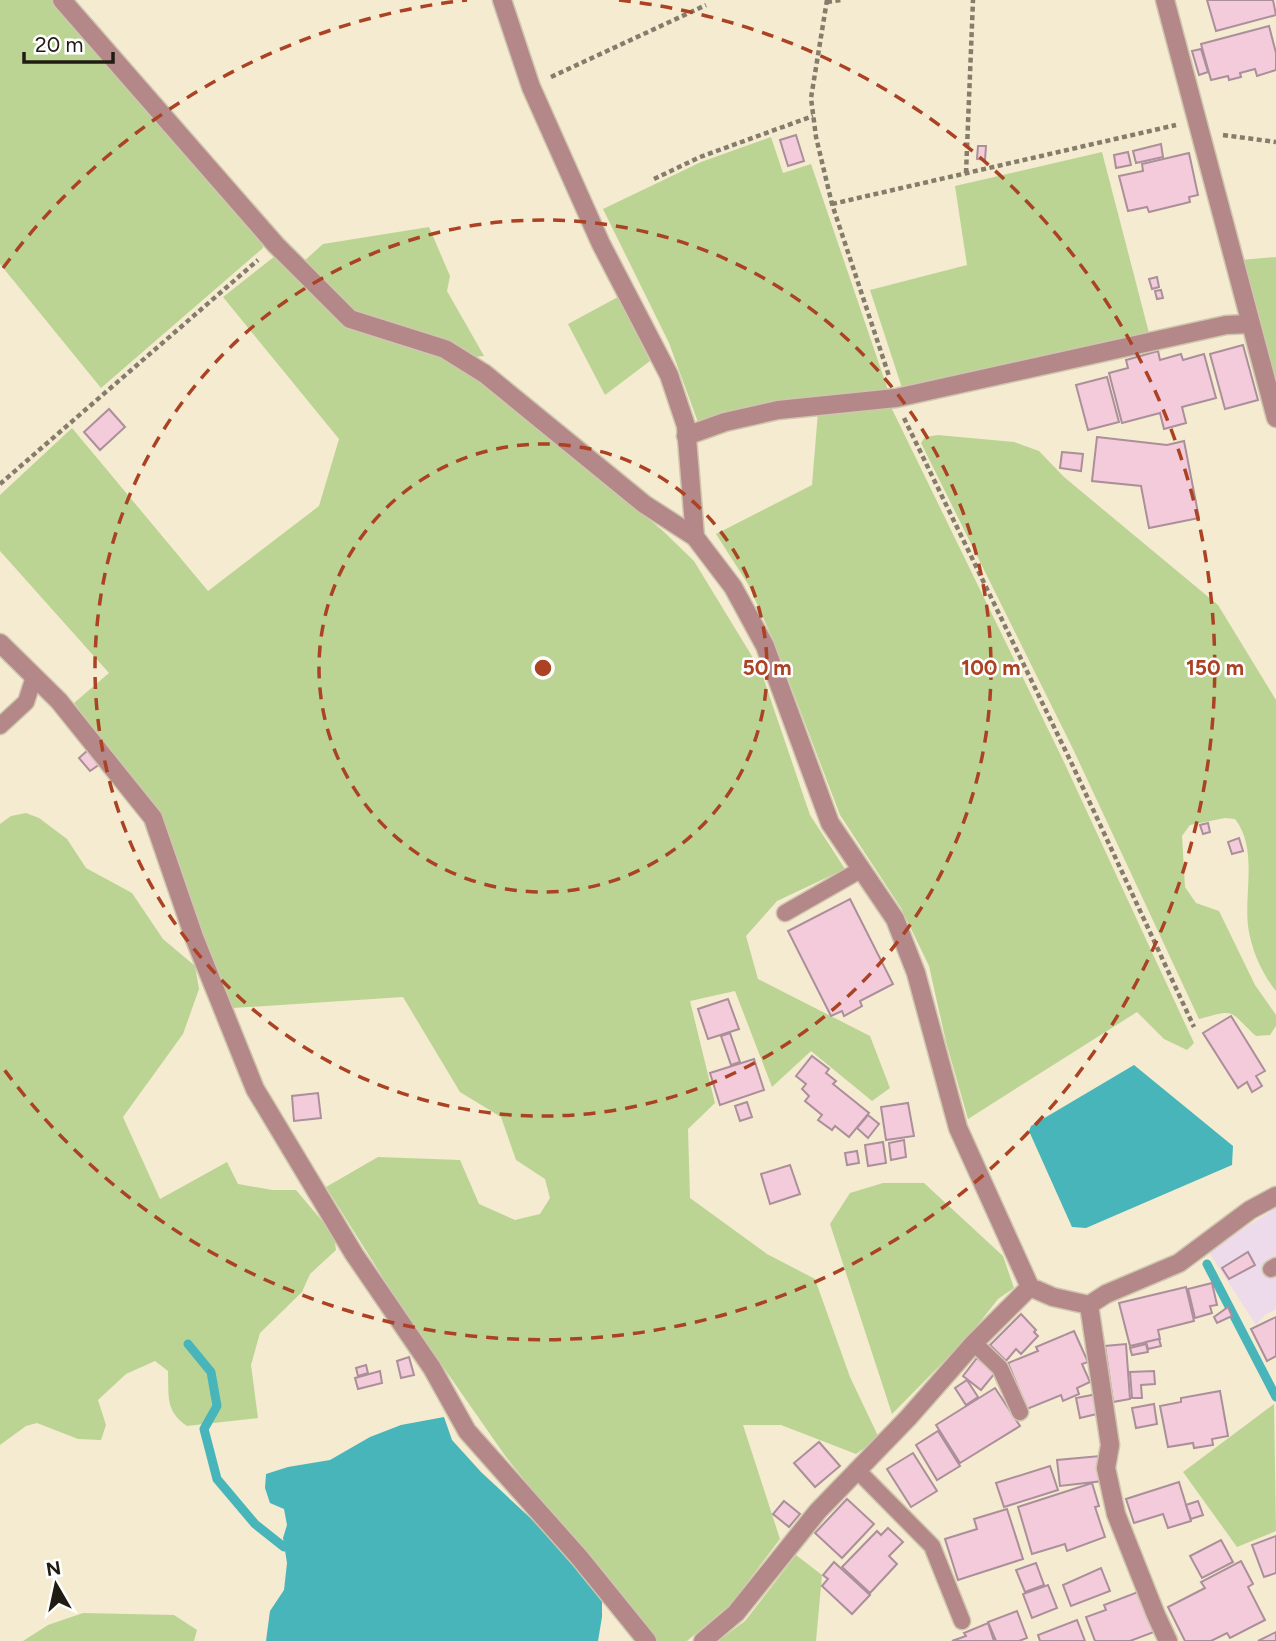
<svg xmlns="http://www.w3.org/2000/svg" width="1276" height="1641" font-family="Figtree,sans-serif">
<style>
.industrial{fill:#eddbec}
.green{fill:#bbd494}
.water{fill:#47b5ba}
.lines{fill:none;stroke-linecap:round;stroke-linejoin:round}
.stream{stroke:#47b5ba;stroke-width:9}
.building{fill:#f3cbda;stroke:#ab8f9a;stroke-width:2}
.lane-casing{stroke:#cfc6ae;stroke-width:19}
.street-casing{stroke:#cfc6ae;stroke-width:21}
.path{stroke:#847d6b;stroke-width:4.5;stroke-dasharray:5 3.5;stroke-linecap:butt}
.lane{stroke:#b48789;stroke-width:16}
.street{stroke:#b48789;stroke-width:18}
.ring{fill:none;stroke:#ab4224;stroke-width:3.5;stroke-dasharray:12 9}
.centre{fill:#ab4224;stroke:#fff;stroke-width:3.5}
.ring-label{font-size:21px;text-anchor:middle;font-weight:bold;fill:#ab4224;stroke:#fff;stroke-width:5;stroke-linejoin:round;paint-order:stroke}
</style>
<rect width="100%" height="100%" fill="#f5ebd0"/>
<path class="industrial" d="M1276,1208V1309L1265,1315L1256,1325L1208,1251Z"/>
<g class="green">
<path d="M0,0H53L262,240L263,248L101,388L0,264Z"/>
<path d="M771,137L783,173L811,164L888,390L777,405L699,425L669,343L603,209L701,162Z"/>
<path d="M1102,152L1149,333L902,388L870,290L967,265L955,186Z"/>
<path d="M429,227L450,276L447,291L484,356L474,357L449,342L357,315L303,262L323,244Z"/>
<path d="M275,256L337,320L358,330L438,354L462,367L501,396L662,530L694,561L761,671L810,815L845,869L777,901L746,936L758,979L870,1036L890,1088L872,1101L811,1051L772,1087L735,991L690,1001L715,1103L688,1129L690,1198L767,1254L815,1279L850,1377L879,1438L856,1454L781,1425H743L780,1539L732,1603L687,1641H653L506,1457L402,1308L326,1187L378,1157L460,1160L479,1204L515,1220L540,1214L550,1198L545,1179L516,1160L501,1117L460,1092L403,997L233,1008L208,949L164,820L74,703L109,673L0,551V495L72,428L208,591L319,506L339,439L223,297Z"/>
<path d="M1276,257V384H1274L1241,260Z"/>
<path d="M618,297L650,361L605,395L568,324Z"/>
<path d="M880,406L892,409L1064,762L1194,1043L1187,1050L1164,1039L1137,1012L968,1119L946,1042L929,966L901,908L840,815L774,642L748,584L716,534L812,485L818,412Z"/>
<path d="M938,435L1014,442L1039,451L1064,477L1218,605L1276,700V991C1262,974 1251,949 1248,926C1244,892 1258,849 1235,819L1225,818L1190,825L1182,836L1185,887L1196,903L1219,911L1255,985L1276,1015V1026L1270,1035L1256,1036C1228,1011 1238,1008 1199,1019L1073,749L921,443L925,437Z"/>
<path d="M26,813L39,818L67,839L86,868L132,893L163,939L195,966L199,989L183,1034L123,1117L160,1199L227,1162L238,1184L272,1190H296L334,1235L336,1250L310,1274L302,1292L260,1333L251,1365L258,1418L187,1426C165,1411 169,1396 168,1371L155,1361L126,1374L98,1400L106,1425L101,1440L78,1439L37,1423L26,1426L0,1445V824L11,816Z"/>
<path d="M883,1183H924L1003,1256L1014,1288L998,1299L969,1336L892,1414L830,1224L850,1193Z"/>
<path d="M1274,1404L1276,1531L1237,1547L1183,1472Z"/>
<path d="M796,1555L822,1575L816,1641H718L745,1621Z"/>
<path d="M83,1613L174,1615L197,1630L194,1641H23L48,1625Z"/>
</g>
<g class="water">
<path d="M1134,1065L1233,1146L1232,1165L1086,1228L1072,1227L1029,1131L1031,1126Z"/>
<path d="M444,1417L452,1440L481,1472L554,1540L602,1598V1617L598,1641H266L270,1611L284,1590L287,1563L283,1538L287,1525L284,1509L270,1503L265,1488L266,1474L288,1467L330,1460L370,1437L401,1425Z"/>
</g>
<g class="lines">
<g class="stream">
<path d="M1207,1264L1276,1397"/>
<path d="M188,1344L211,1372L217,1406L204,1429L217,1479L255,1524L284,1547"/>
</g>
</g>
<g class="building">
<path d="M1207,0H1273L1276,15L1216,31Z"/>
<path d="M1269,26L1276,53V70L1257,76L1255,69L1240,73L1241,77L1229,80L1228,76L1211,80L1201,44Z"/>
<path d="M1201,49L1208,72L1199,75L1192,51Z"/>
<path d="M796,135L804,161L788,166L780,140Z"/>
<path d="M1161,144L1163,157L1136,163L1133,151Z"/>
<path d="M978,146H986L985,160L977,159Z"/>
<path d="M1128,152L1131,165L1116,168L1114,155Z"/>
<path d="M1189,153L1198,195L1189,197L1190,202L1149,212L1147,207L1128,211L1119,176L1143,171L1142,164Z"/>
<path d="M1157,277L1159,287L1152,289L1149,279Z"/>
<path d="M1161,290L1163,298L1157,299L1155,291Z"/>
<path d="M1243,345L1258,400L1225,409L1210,354Z"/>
<path d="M1158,351L1160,360L1181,354L1183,360L1204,354L1216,398L1182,407L1186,423L1164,429L1160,413L1122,423L1109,373L1128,368L1126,360Z"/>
<path d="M1107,377L1119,422L1088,430L1076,385Z"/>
<path d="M109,409L125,427L100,450L84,432Z"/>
<path d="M1097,437L1167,445L1184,441L1199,518L1149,528L1141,486L1092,481Z"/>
<path d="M1062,452L1083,454L1081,471L1060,468Z"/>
<path d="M88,750L100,764L90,771L79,758Z"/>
<path d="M1208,823L1210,832L1203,834L1200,825Z"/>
<path d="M1239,838L1243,851L1232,854L1228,842Z"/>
<path d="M850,899L893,984L860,1001L862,1006L844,1016L842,1011L831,1016L788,931Z"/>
<path d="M728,999L739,1029L708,1039L698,1009Z"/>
<path d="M1231,1016L1265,1071L1256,1076L1262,1086L1252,1092L1247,1082L1238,1088L1203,1033Z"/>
<path d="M730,1033L740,1062L731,1065L721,1036Z"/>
<path d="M812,1056L829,1069L826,1073L836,1081L833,1084L869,1113L849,1137L835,1126L832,1130L818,1120L822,1115L805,1101L809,1096L802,1089L806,1084L796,1076Z"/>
<path d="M754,1059L764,1090L720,1105L710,1073Z"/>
<path d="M318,1093L321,1118L294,1121L292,1096Z"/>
<path d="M747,1102L752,1117L740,1121L735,1106Z"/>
<path d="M908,1103L914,1136L886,1140L881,1107Z"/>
<path d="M868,1115L879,1124L868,1138L857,1128Z"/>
<path d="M904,1140L906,1157L891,1160L889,1143Z"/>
<path d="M883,1142L886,1163L868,1166L865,1145Z"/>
<path d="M857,1151L859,1163L847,1165L845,1153Z"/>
<path d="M790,1165L800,1194L770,1204L761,1174Z"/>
<path d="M1248,1252L1255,1265L1229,1279L1222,1268Z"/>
<path d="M1212,1283L1217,1305L1210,1306L1212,1313L1195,1318L1188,1289Z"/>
<path d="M1186,1287L1194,1321L1158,1330L1160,1339L1130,1346L1119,1303Z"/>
<path d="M1228,1307L1232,1316L1217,1323L1214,1317Z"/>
<path d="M1021,1314L1036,1330L1034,1332L1038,1336L1021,1354L1016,1349L1006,1361L990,1345Z"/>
<path d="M1276,1317V1356L1267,1361L1251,1329Z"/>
<path d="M1074,1331L1088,1362L1082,1364L1090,1382L1077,1388L1079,1394L1063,1401L1061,1395L1027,1409L1008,1363L1038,1351L1036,1347Z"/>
<path d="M1159,1339L1161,1346L1148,1349L1146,1342Z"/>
<path d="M1126,1344L1130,1399L1113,1402L1105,1346Z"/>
<path d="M1146,1344L1148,1352L1132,1355L1130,1348Z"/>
<path d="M409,1357L414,1375L401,1378L397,1361Z"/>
<path d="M977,1358L995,1373L981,1390L963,1376Z"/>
<path d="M366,1365L368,1373L358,1376L356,1368Z"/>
<path d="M380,1371L382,1383L358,1389L355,1378Z"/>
<path d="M1154,1371L1155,1384L1141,1385L1142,1398H1132L1130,1372Z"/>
<path d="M967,1380L978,1397L966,1405L955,1388Z"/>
<path d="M995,1388L1020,1426L960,1463L936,1425Z"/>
<path d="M1220,1391L1228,1436L1212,1439L1213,1445L1194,1448L1193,1443L1168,1447L1160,1406L1181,1402V1398Z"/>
<path d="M1097,1394L1101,1413L1080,1418L1076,1398Z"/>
<path d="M1154,1404L1157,1424L1136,1428L1132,1408Z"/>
<path d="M938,1431L960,1466L937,1480L916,1445Z"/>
<path d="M819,1442L840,1466L815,1487L794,1463Z"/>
<path d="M913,1453L937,1491L911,1507L887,1469Z"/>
<path d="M1100,1456L1103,1481L1060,1486L1057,1460Z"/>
<path d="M1050,1466L1058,1490L1004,1507L996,1483Z"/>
<path d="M1179,1482L1191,1521L1168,1528L1163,1514L1134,1523L1126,1499Z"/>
<path d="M1092,1483L1099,1506L1095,1507L1105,1537L1067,1551L1065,1544L1032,1554L1018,1507Z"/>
<path d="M847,1499L874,1524L842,1558L815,1533Z"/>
<path d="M784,1501L800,1514L789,1527L773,1514Z"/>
<path d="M1198,1501L1203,1515L1191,1519L1186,1505Z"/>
<path d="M1007,1509L1023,1559L958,1580L945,1539L977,1529L974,1519Z"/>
<path d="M888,1528L903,1542L889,1556L897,1564L870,1593L842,1567L877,1531L881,1535Z"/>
<path d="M1276,1536V1573L1264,1577L1252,1545Z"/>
<path d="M1221,1540L1233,1562L1202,1578L1190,1556Z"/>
<path d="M1241,1561L1253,1584L1248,1587L1265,1620L1230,1638L1227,1633L1211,1641H1185L1168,1607L1205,1588L1201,1582Z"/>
<path d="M834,1562L870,1595L852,1614L822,1586L828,1579L823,1575Z"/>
<path d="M1036,1563L1044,1585L1025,1592L1016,1570Z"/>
<path d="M1101,1568L1110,1591L1071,1606L1063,1585Z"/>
<path d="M1048,1585L1057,1608L1032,1618L1023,1594Z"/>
<path d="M1138,1592L1154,1632L1130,1641H1095L1086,1617L1106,1610L1104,1605Z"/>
<path d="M1017,1611L1027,1638L1019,1641H996L988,1622Z"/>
<path d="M1077,1620L1085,1641H1040L1038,1635Z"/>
<path d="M988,1623L994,1641H952L966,1636L964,1633Z"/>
<path d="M1276,1632V1641H1258Z"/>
</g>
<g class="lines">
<defs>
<g id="lane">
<path d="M0,726L26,702L34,677"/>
<path d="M785,913L862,869"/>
<path d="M1271,1269L1276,1266"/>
<path d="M974,1343L1000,1368L1020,1412"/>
<path d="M858,1471L932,1546L962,1621"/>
</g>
<g id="street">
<path d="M62,0L276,245L350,319L445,349L485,374L644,504L695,537L733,587L765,646L830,823L895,919L916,973L958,1128L1030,1287L1053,1297L1089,1305L1106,1294L1179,1263L1250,1210L1276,1196"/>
<path d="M502,0L531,87L601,244L669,375L686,426L695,537"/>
<path d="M1165,0L1276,418"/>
<path d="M686,436L725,422L778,410L896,398L1226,325L1249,324"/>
<path d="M0,643L59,701L153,818L194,937L255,1089L354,1254L432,1368L467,1431L579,1557L647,1641"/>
<path d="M1089,1305L1110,1445L1106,1468L1116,1514L1156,1615L1168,1641"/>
<path d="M703,1641L736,1613L818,1511L908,1418L974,1343L1030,1287"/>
</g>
</defs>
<use href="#lane" class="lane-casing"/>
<use href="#street" class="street-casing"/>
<g class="path">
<path d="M827,0L811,98L816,137L832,204L889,376"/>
<path d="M827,2L841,0"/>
<path d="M551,77L706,5"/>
<path d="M1223,135L1276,142"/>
<path d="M966,173L973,0"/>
<path d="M654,179L700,157L813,116"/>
<path d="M832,204L1176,125"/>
<path d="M904,418L1071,762L1194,1027"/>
<path d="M0,484L258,260"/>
</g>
<use href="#lane" class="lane"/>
<use href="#street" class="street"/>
</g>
<g class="ring">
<circle cx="543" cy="668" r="224"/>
<circle cx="543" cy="668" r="448"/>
<path d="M3 268A672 672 0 0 1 467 0M619 0A672 672 0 1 1 3 1068"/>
</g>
<circle cx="543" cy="668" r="10" class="centre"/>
<g class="ring-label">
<text x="767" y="675">50 m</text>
<text x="991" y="675">100 m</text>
<text x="1215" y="675">150 m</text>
</g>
<g transform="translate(56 1585) rotate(351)" stroke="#ffffff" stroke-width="5" paint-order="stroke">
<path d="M0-5L12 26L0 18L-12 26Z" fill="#201c12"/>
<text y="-10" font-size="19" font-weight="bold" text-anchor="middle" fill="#201c12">N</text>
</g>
<path d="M24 52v10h89v-10" fill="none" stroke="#201c12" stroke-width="3.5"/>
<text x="35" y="52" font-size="21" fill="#201c12" stroke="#ffffff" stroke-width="5" paint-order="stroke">20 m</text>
</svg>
